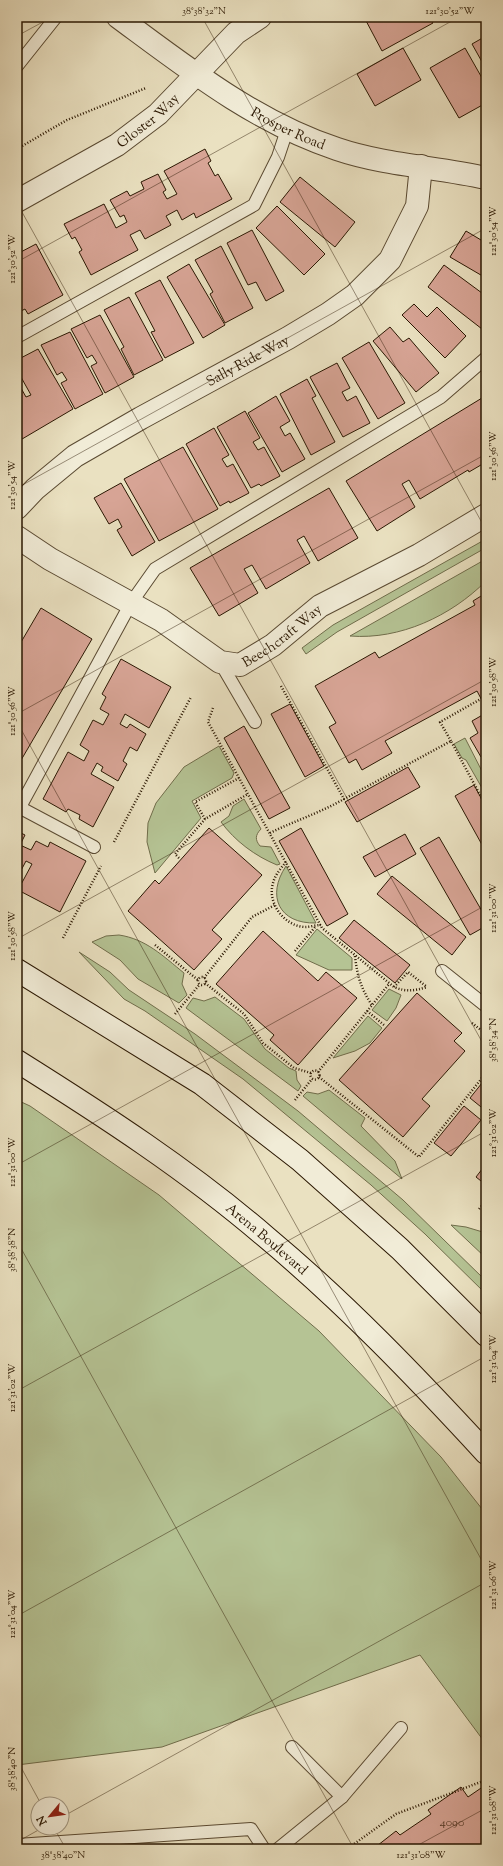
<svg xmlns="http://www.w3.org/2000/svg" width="503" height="1866" font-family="'Sorts Mill Goudy',serif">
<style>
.green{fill:#b5c394;stroke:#706d4b}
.building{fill:#d7a495;stroke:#2a1702}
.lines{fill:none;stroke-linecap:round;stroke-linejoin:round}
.lane-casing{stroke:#5a4a32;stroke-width:14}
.street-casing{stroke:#5a4a32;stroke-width:24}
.secondary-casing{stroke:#2a1702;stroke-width:24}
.path{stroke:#2a1702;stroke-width:2.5;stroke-dasharray:1 2;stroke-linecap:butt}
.lane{stroke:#f1ecd7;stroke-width:12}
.street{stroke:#f1ecd7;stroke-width:22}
.secondary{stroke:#f1ecd7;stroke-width:22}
.ticks{fill:none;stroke:#2a1702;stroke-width:1;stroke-opacity:0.45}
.labels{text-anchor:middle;stroke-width:3;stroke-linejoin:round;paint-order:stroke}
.number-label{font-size:12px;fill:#553a27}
.street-label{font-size:14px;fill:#2a1702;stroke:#f1ecd7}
.neatline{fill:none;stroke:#2a1702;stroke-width:1.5}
.ticks-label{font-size:10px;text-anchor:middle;fill:#2a1702}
</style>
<rect width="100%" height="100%" fill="#eae1c1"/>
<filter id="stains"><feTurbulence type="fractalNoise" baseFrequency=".005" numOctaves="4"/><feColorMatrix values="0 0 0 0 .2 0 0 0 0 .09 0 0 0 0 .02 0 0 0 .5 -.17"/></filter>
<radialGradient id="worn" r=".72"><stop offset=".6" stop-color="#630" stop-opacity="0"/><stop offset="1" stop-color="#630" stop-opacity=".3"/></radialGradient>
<g class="green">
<path d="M486,539V547L480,551L337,632L306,654L302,648L333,625Z"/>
<path d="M486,559V581C451,616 400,640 350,636Z"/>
<path d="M465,738L486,779V795L466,760L462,758L454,744Z"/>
<path d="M219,746L234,773L232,778L192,801L201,818L155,873L147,842L148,823L156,803L184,767Z"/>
<path d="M244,799L261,829C255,835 255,840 260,846L271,847L280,864L277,865C255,856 235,841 221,822L229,816L233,806Z"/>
<path d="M286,866L316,923C279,924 266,896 286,866Z"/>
<path d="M317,929L352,958V970H329L296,955Z"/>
<path d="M119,935C146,939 163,956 184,973L182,984L187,995L179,1003L138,979L120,960L92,942L106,936Z"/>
<path d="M79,952L110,972L129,990L195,1034L298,1111L403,1200L483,1278L486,1281V1294L425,1234L371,1185L243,1079L145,1011L124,999Z"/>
<path d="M389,989L401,995L396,1008L387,1021L372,1010Z"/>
<path d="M215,997L244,1019L265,1049L289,1068L296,1071L297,1080L301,1086L298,1091L186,1008L193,998L204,1001Z"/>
<path d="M368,1016L382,1028L370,1043L355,1051L333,1058Z"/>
<path d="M329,1090L365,1118L361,1126L395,1161L402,1179L303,1096L307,1092L318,1094Z"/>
<path d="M17,1100L30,1106L159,1195L319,1331L441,1457L486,1514V1744L420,1655L162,1747L17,1765Z"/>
<path d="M451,1225L466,1227L486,1233V1258Z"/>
</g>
<g class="building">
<path d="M364,17H429L433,23L382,51Z"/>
<path d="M486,36V69L472,44Z"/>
<path d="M403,48L421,80L375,106L357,74Z"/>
<path d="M465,48L486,85V103L459,118L430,68Z"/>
<path d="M205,149L211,161L208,163L215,176L218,174L232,199L196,218L194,213L182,220L177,210L166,216L171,225L145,239L140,230L130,235L138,250L91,275L79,252L82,250L75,237L72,239L64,224L104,204L116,228L127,222L124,215L120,217L110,200L127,191L130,196L144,189L141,182L158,174L166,190L163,192L167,199L177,194L164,171Z"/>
<path d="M300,177L355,222L335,247L280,202Z"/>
<path d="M277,206L325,254L304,275L256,228Z"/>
<path d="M252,230L284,291L266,301L256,282L248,285L227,243Z"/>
<path d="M466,231L486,243V278L450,257Z"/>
<path d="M36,244L63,295L28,314L25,309L17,313V254Z"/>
<path d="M221,246L253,308L225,323L210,294L213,292L195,260Z"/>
<path d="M189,264L225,325L203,338L167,277Z"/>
<path d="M444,265L486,296V324L482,329L428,287Z"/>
<path d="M160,280L194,343L165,358L151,332L155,331L135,293Z"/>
<path d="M129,297L163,360L134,375L121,349L124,347L104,310Z"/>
<path d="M414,304L427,317L437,307L466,336L445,358L402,315Z"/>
<path d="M100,315L134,377L105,393L91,366L97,363L92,355L87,358L71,329Z"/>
<path d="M390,327L403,342L409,338L439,373L416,392L373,341Z"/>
<path d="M70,332L103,394L75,409L61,383L67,380L62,372L57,375L41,345Z"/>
<path d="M369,342L405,403L378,419L342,358Z"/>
<path d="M38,349L73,409L17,442V381L26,397L31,395L17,370V360Z"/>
<path d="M337,363L350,388L342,392L347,401L356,396L370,423L343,437L310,377Z"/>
<path d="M307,379L316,396L312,398L335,442L311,455L280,394Z"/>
<path d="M276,396L290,421L280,427L285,436L290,433L305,459L282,472L248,413Z"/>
<path d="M482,398L486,406V462L469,472L468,470L420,499L409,480L402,484L415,507L377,531L346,481Z"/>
<path d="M245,411L260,438L253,442L258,450L264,447L280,476L261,486L259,484L251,488L217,427Z"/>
<path d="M214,428L229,455L222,459L227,467L233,464L249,493L230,503L229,501L220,506L186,444Z"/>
<path d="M183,447L218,509L159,541L124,479Z"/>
<path d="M121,483L155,542L132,556L117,530L122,527L118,519L109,524L94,498Z"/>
<path d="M329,488L358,538L318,561L304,536L297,540L310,563L266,589L252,565L244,569L258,593L219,616L190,568Z"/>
<path d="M486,593V708L477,691L385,741L392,753L362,770L356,759L349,763L329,727L336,723L315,686L375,652L379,658L475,605L473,601Z"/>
<path d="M41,608L92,639L17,767V655L20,651L17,649Z"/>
<path d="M121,659L171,687L149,728L125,714L120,724L127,728L130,724L146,734L137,751L130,747L123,761L127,764L118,781L101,771L103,767L97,763L91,774L114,787L93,827L79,819L80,815L68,809L66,812L43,799L68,752L84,761L89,751L80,745L93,720L103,725L109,714L100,709L106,697L102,694Z"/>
<path d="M290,704L324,766L305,777L271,714Z"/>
<path d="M486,713V754L481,757L470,738L478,733L472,721Z"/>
<path d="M244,726L290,808L269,819L224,738Z"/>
<path d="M408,767L420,787L357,822L345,802Z"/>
<path d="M474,785L486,807V852L455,796Z"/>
<path d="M209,828L262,875L212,930L222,939L194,970L128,911L155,880L159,884Z"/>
<path d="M301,828L348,914L327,926L279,841Z"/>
<path d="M17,831L25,835L20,845L31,850L36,841L48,847L50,842L86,861L60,912L18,890L32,864L26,861L17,878Z"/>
<path d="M405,834L416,854L375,877L363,857Z"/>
<path d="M439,837L486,918V926L470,935L420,848Z"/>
<path d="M392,876L466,937L452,955L377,894Z"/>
<path d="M354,920L410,965L395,983L339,938Z"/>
<path d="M263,931L318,981L326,972L357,998L298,1065L270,1040L274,1035L216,984Z"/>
<path d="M417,993L462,1033L454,1041L465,1051L422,1099L430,1106L403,1137L339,1080Z"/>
<path d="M486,1078V1111L470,1098Z"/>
<path d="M464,1106L481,1120L451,1156L434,1143Z"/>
<path d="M486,1164V1185L476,1177Z"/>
<path d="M484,1786L486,1790V1849H373L396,1831L400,1835L431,1814L428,1810L461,1787L468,1797Z"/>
</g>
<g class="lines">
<defs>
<g id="lane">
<path d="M17,66L56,17"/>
<path d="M17,337L254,205L278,157L287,130"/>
<path d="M220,662L255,722"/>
<path d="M17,806L94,847"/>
<path d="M20,807L131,603L155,569L441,397L486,358"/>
<path d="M442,971L486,1006"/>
<path d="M292,1747L342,1797"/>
<path d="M17,1845L251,1829L264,1849"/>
<path d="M278,1849L342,1797L401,1728"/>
</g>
<g id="street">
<path id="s1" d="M118,17C187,68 255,122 337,149C384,165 437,167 486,178"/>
<path id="s2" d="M17,201L117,145L158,114L236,33L260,17"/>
<path id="s3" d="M17,508L35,489L75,456L141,418L288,338L328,314L355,295L390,260L417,206L421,166"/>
<path id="s4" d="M17,537L50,559L161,620L220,662L240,665L273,645L320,606L419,555L486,515"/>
</g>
<g id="secondary">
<path d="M17,970L202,1084L300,1160L400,1249L486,1335"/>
<path id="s5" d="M17,1061C103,1115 188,1170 266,1237C345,1303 416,1377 486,1453"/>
</g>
</defs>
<use href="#lane" class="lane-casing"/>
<use href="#street" class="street-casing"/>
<use href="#secondary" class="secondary-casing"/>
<g class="path">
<path d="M17,149L67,120L146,88"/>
<path d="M281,686L344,799L451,741L486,806"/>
<path d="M213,708L208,722L322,928L394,987C406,992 414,991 427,987"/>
<path d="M451,741L440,722L486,696"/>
<path d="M205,819L195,802L239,778"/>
<path d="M270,833C294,821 320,813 344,799"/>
<path d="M114,842L191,697"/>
<path d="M179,858L175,854L205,819L248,794"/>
<path d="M286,862C281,868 275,875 273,883C267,903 284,926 305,927C310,927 316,925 321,925"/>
<path d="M63,938L101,866"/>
<path d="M155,945L198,980"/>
<path d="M295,951L316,926"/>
<path d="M355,956C357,975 361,989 372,1005"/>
<circle cx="202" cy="981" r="4"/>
<path d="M204,978L252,917L275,905"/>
<path d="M205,983L244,1014L263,1043L294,1068L311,1073"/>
<path d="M394,987L408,972L427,987"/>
<path d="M367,1011L384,1025"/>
<path d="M175,1014L200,984"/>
<path d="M472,1023L486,1034"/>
<circle cx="315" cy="1075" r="4.5"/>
<path d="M318,1072L389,984"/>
<path d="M319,1077L419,1157L486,1073"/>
<path d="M295,1100L312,1079"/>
<path d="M479,1209L486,1201"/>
<path d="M484,1270L486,1269"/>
<path d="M347,1849L396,1814L486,1780"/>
</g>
<use href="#lane" class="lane"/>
<use href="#street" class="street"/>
<use href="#secondary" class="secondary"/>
</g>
<path class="ticks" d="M202,17L486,530M17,36L52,17M17,203L486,1049M17,262L459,17M17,488L486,228M17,714L486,454M17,722L486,1568M17,939L486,679M17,1165L486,905M17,1241L354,1849M17,1391L486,1131M17,1616L486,1356M17,1760L41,1804M62,1817L486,1582M54,1828L66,1849M17,1842L42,1828M411,1849L486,1808"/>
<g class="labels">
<g class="number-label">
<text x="452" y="1826">4090</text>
</g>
<g class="street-label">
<text dy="5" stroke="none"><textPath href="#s2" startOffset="154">Gloster Way</textPath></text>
<text dy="5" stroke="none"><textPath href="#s1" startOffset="204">Prosper Road</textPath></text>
<text dy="5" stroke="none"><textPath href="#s3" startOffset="275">Sally Ride Way</textPath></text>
<text dy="5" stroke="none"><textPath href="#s4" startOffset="310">Beechcraft Way</textPath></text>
<text dy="5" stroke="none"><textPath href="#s5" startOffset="307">Arena Boulevard</textPath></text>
</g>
</g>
<rect width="503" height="1866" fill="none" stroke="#eae1c1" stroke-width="44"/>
<g transform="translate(50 1816) rotate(241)"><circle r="19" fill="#f1ecd7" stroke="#a19782"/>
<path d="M0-3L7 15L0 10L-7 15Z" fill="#8f2418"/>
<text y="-6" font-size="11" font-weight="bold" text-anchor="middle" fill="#2a1702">N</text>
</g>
<rect x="22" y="22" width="459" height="1822" class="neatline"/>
<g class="ticks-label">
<text x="204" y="14">38°38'32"N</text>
<text x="450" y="14">121°30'52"W</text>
<text transform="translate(492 231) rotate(-90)" y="4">121°30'54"W</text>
<text transform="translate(11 259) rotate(-90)" y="4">121°30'52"W</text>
<text transform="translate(492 456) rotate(-90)" y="4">121°30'56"W</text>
<text transform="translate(11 485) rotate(-90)" y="4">121°30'54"W</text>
<text transform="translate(492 682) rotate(-90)" y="4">121°30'58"W</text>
<text transform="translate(11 711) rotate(-90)" y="4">121°30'56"W</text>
<text transform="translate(492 908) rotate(-90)" y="4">121°31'00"W</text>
<text transform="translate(11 936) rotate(-90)" y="4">121°30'58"W</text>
<text transform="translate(492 1040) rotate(-90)" y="4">38°38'34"N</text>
<text transform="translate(492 1133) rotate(-90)" y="4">121°31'02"W</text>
<text transform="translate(11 1162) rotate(-90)" y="4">121°31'00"W</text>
<text transform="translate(11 1250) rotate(-90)" y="4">38°38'38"N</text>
<text transform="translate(492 1359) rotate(-90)" y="4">121°31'04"W</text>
<text transform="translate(11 1388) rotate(-90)" y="4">121°31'02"W</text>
<text transform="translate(492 1585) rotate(-90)" y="4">121°31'06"W</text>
<text transform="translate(11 1614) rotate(-90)" y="4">121°31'04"W</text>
<text transform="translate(11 1769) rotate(-90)" y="4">38°38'40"N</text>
<text transform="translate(492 1810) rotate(-90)" y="4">121°31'08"W</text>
<text x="63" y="1858">38°38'40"N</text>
<text x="421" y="1858">121°31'08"W</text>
</g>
<rect width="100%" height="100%" filter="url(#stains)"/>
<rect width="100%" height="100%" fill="url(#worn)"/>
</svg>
